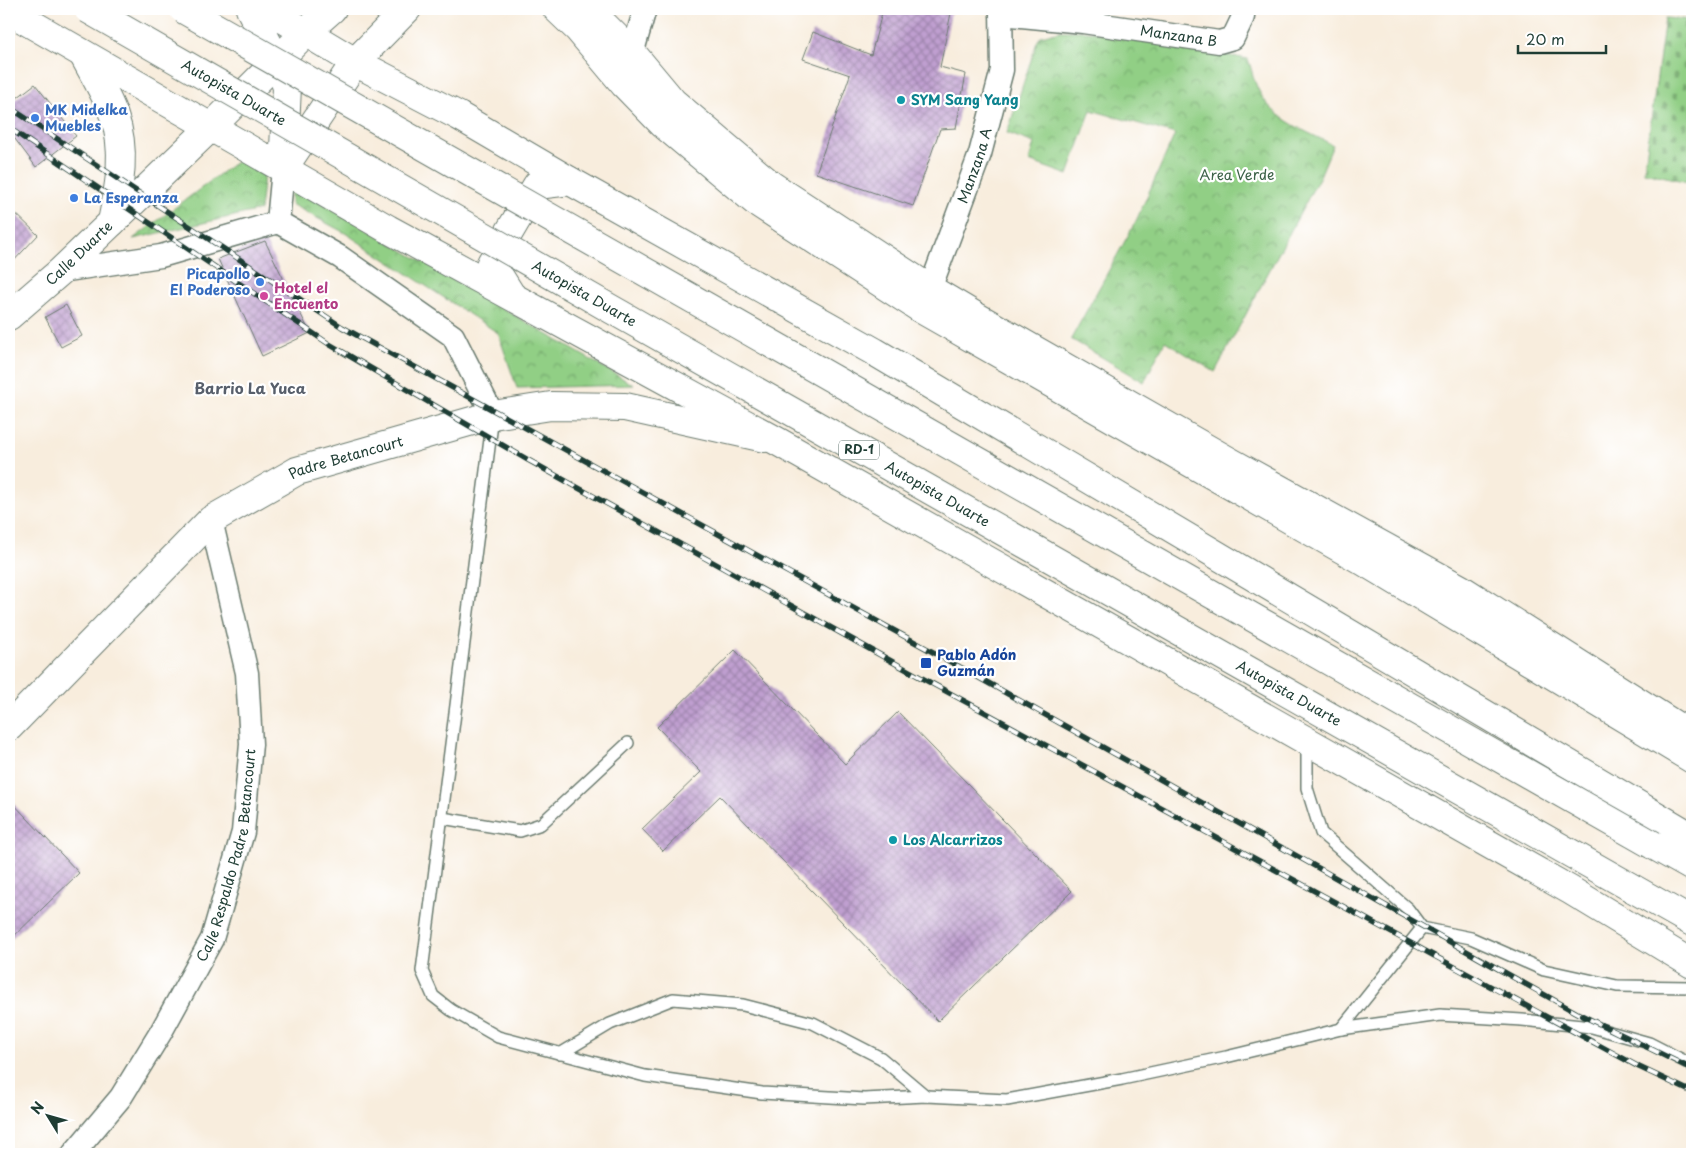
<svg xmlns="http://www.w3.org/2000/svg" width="1701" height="1163" font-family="'Playpen Sans',sans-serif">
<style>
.cemetery{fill:url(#cemetery-stones);stroke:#58865c}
.park{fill:url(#park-crowns);stroke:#58865c}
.building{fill:url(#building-cross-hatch)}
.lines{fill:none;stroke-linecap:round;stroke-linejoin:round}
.service-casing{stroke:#6b7b6f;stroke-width:14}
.minor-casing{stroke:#6b7b6f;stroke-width:25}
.tertiary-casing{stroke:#6b7b6f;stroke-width:30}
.secondary-casing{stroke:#6b7b6f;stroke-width:30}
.primary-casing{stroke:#6b7b6f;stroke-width:30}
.motorway-casing{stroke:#6b7b6f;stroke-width:30}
.service{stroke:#fff;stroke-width:11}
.minor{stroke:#fff;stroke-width:22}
.tertiary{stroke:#fff;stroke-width:28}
.secondary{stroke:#fff;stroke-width:28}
.primary{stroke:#fff;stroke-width:28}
.motorway{stroke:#fff;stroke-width:28}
.rail-casing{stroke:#1f3d34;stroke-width:5.5}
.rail{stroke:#fff;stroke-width:4;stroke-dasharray:11;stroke-linecap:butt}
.motorway-bridge-casing{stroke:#6b7b6f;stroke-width:30;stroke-linecap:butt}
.motorway-bridge{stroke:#fff;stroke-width:28}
.culture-dot{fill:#0f9aa8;stroke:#fff;stroke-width:2}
.shop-dot{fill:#3f7fe0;stroke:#fff;stroke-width:2}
.hotel-dot{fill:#d1479c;stroke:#fff;stroke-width:2}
.transit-dot{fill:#1a4fb4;stroke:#fff;stroke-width:2}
.labels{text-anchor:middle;stroke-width:4.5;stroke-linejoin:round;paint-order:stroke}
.shield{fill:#fff;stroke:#627771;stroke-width:1}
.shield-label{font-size:12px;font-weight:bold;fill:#1f3d34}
.street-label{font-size:14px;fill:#1f3d34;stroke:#fff}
.culture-label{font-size:14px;font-weight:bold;fill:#0d838f;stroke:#fff;text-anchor:start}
.shop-label{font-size:14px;font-weight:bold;fill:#366cbe;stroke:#fff;text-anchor:start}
.park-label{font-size:14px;fill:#3c6248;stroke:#fff}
.hotel-label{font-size:14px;font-weight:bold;fill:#b23c85;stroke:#fff;text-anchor:start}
.transit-label{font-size:14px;font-weight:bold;fill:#164399;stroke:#fff;text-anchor:start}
.neighbourhood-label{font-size:15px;font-weight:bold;fill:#575f6b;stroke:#fff}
</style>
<defs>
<pattern id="cemetery-stones" width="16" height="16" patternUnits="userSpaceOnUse" patternTransform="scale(1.25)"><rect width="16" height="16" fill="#91cf85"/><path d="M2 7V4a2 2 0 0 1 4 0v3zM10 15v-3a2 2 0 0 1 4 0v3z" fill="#76a96e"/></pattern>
<pattern id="park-crowns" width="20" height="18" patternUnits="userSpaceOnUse" patternTransform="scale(1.25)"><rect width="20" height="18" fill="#91cf85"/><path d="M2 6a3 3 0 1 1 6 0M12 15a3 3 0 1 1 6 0" fill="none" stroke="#76a96e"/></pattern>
<pattern id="building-cross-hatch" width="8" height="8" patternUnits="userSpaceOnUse" patternTransform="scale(1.25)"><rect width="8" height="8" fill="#c09fd0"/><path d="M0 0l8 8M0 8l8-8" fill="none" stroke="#9b83aa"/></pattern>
</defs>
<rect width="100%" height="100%" fill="#fff"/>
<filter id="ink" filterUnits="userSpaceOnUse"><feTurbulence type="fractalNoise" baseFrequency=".02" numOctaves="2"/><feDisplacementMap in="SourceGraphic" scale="10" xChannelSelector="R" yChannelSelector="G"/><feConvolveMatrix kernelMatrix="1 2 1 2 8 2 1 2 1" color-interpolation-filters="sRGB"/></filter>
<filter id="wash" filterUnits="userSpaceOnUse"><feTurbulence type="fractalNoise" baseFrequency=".0096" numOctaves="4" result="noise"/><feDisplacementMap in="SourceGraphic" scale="20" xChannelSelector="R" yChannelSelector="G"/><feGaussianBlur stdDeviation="1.12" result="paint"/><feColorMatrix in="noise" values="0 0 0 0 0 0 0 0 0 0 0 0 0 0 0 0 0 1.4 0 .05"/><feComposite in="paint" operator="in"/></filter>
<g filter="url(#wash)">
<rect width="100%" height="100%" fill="#f8eddd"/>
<path class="cemetery" d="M1665,18L1692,20V183L1644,172Z"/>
<g class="park">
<path d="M1060,31H1087L1248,59C1252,70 1254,83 1260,93C1274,120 1308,132 1333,145L1320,176L1215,372L1165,341L1144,382L1071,339L1136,221L1175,134L1091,110L1068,175L1029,161L1034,143L1007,133L1037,42L1041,36Z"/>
<path d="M240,159L264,174L260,210L133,239Z"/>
<path d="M291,185L634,385L517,388L498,333L345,233L291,204Z"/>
</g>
<g id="blocks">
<g class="building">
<path d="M883,9H935L951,13L940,67L966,74L956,128L940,129L913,206L816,173L850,75L803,59L813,32L871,55Z"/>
<path d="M35,84L76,136L36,167L9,131V104Z"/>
<path d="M9,207L38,235L9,266Z"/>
<path d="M265,241L310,333L262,356L218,259Z"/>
<path d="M66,305L82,336L61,347L45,317Z"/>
<path d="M735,650L845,764L898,712L1072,891L938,1021L720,796L663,851L642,829L701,772L657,727Z"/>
<path d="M9,799L79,873L9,941Z"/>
</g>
</g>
</g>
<g filter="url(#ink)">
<use href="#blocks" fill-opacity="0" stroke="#6b7b6f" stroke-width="1"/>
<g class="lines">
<defs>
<g id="service">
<path d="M493,416L422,971L433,996L451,1010L498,1037L645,1076L762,1093L864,1099L926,1096L1007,1100L1122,1079L1226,1057L1341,1029L1440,1015L1522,1020L1592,1027L1649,1043L1692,1065"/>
<path d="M1307,744V788L1321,833L1408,909L1422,928L1341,1029"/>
<path d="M442,818L520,831L541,824L628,743"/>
<path d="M1422,928L1471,938L1544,970L1617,986L1692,987"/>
<path d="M560,1054L610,1024L673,999L743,1005L813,1023L881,1058L926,1096"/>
</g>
<g id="minor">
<path id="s1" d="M1001,14L1083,22L1219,42L1233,38L1243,17V9"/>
<path d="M628,68L645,9"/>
<path d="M278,222L283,169"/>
<path d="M61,271L161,256L278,222L340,257L453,336L493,415"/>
<path id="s2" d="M923,304L930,289L980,154L1002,70L1001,9"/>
<path id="s3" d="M73,1154L121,1097L161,1032L212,939L243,832L251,744L247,673L211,520"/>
</g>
<g id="tertiary">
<path id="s4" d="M9,316L61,271L211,127"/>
<path id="s5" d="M9,727L211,520L297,471L493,415L551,406L625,407L765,438"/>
</g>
<g id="secondary">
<path d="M557,9L578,29L624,84L663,124L755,201L921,309L1363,561L1692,759"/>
<path d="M588,9L633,54L673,102L771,185L930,289L977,317L1227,460L1461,589L1692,736"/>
<path d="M211,127L306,32L332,9"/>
<path d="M283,169L355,62L407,9"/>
</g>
<g id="primary">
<path d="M250,9L278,63L287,87L283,169"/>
<path d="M267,9L355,62L459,116L570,181L875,352L1692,837"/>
<path d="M9,11L388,229L775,440L1307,741L1570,890L1692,964"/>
<path d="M83,54C93,73 107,96 114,116C127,151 119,187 112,222"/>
<path d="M511,295L491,263L537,185L570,181"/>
</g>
<g id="motorway">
<path d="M1653,845L1692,867"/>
<path d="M1632,888L1692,922"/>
</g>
</defs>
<use href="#service" class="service-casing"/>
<use href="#minor" class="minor-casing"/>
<use href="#tertiary" class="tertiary-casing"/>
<use href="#secondary" class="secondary-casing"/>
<use href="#primary" class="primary-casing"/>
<use href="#motorway" class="motorway-casing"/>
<use href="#service" class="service"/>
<use href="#minor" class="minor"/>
<use href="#tertiary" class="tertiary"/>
<use href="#secondary" class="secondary"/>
<use href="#primary" class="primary"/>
<use href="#motorway" class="motorway"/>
<defs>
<g id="rail">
<path d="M9,107L342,327L933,652L1577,1013L1692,1069"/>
<path d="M9,128L329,344L528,460L920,677L1639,1067L1692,1092"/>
</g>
</defs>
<use href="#rail" class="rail-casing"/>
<use href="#rail" class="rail"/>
<defs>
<g id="motorway-bridge">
<path id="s6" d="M88,9L611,309L1632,888"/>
<path d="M183,9L1653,845"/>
</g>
</defs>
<use href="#motorway-bridge" class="motorway-bridge-casing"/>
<use href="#motorway-bridge" class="motorway-bridge"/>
</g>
</g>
<g class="culture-dot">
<circle cx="901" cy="100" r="5"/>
<circle cx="893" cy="840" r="5"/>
</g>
<g class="shop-dot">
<circle cx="35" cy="118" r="5"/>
<circle cx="74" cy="198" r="5"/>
<circle cx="260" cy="282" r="5"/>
</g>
<circle class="hotel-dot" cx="264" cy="296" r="5"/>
<rect class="transit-dot" x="920" y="657" width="12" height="12" rx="2.5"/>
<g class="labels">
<rect class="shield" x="839" y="440.5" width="40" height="19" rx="4"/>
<g class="shield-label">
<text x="859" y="454">RD-1</text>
</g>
<g class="street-label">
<text dy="5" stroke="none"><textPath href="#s1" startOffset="179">Manzana B</textPath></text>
<text dy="5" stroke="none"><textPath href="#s6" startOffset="168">Autopista Duarte</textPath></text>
<text dy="5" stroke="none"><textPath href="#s2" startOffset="148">Manzana A</textPath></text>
<text dy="5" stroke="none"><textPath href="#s4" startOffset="94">Calle Duarte</textPath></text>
<text dy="5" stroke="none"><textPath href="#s6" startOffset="572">Autopista Duarte</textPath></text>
<text dy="5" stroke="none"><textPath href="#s5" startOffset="439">Padre Betancourt</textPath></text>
<text dy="5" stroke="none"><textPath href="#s6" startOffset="978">Autopista Duarte</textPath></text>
<text dy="5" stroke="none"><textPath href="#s6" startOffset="1382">Autopista Duarte</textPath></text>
<text dy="5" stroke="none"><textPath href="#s3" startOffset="342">Calle Respaldo Padre Betancourt</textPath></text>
</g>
<g class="culture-label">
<text x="911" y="105">SYM Sang Yang</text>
<text x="903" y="845">Los Alcarrizos</text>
</g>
<g class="shop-label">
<text x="45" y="115">MK Midelka<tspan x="45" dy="16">Muebles</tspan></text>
<text x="84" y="203">La Esperanza</text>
<text x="250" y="279" text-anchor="end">Picapollo<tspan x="250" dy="16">El Poderoso</tspan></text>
</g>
<g class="park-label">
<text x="1237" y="180">Area Verde</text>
</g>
<g class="hotel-label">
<text x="274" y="293">Hotel el<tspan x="274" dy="16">Encuento</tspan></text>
</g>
<g class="transit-label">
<text x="937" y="660">Pablo Adón<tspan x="937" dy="16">Guzmán</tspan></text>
</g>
<g class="neighbourhood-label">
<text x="250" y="394">Barrio La Yuca</text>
</g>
</g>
<rect width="1701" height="1163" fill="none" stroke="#fff" stroke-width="30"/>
<g transform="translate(48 1116) rotate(307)" stroke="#ffffff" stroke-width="4" paint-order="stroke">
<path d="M0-4L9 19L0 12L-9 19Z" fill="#1f3d34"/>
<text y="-8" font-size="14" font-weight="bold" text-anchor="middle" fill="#1f3d34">N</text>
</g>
<path d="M1518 45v8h88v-8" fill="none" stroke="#1f3d34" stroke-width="2.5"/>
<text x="1526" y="45" font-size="15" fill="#1f3d34" stroke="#ffffff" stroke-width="4" paint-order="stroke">20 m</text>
</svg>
